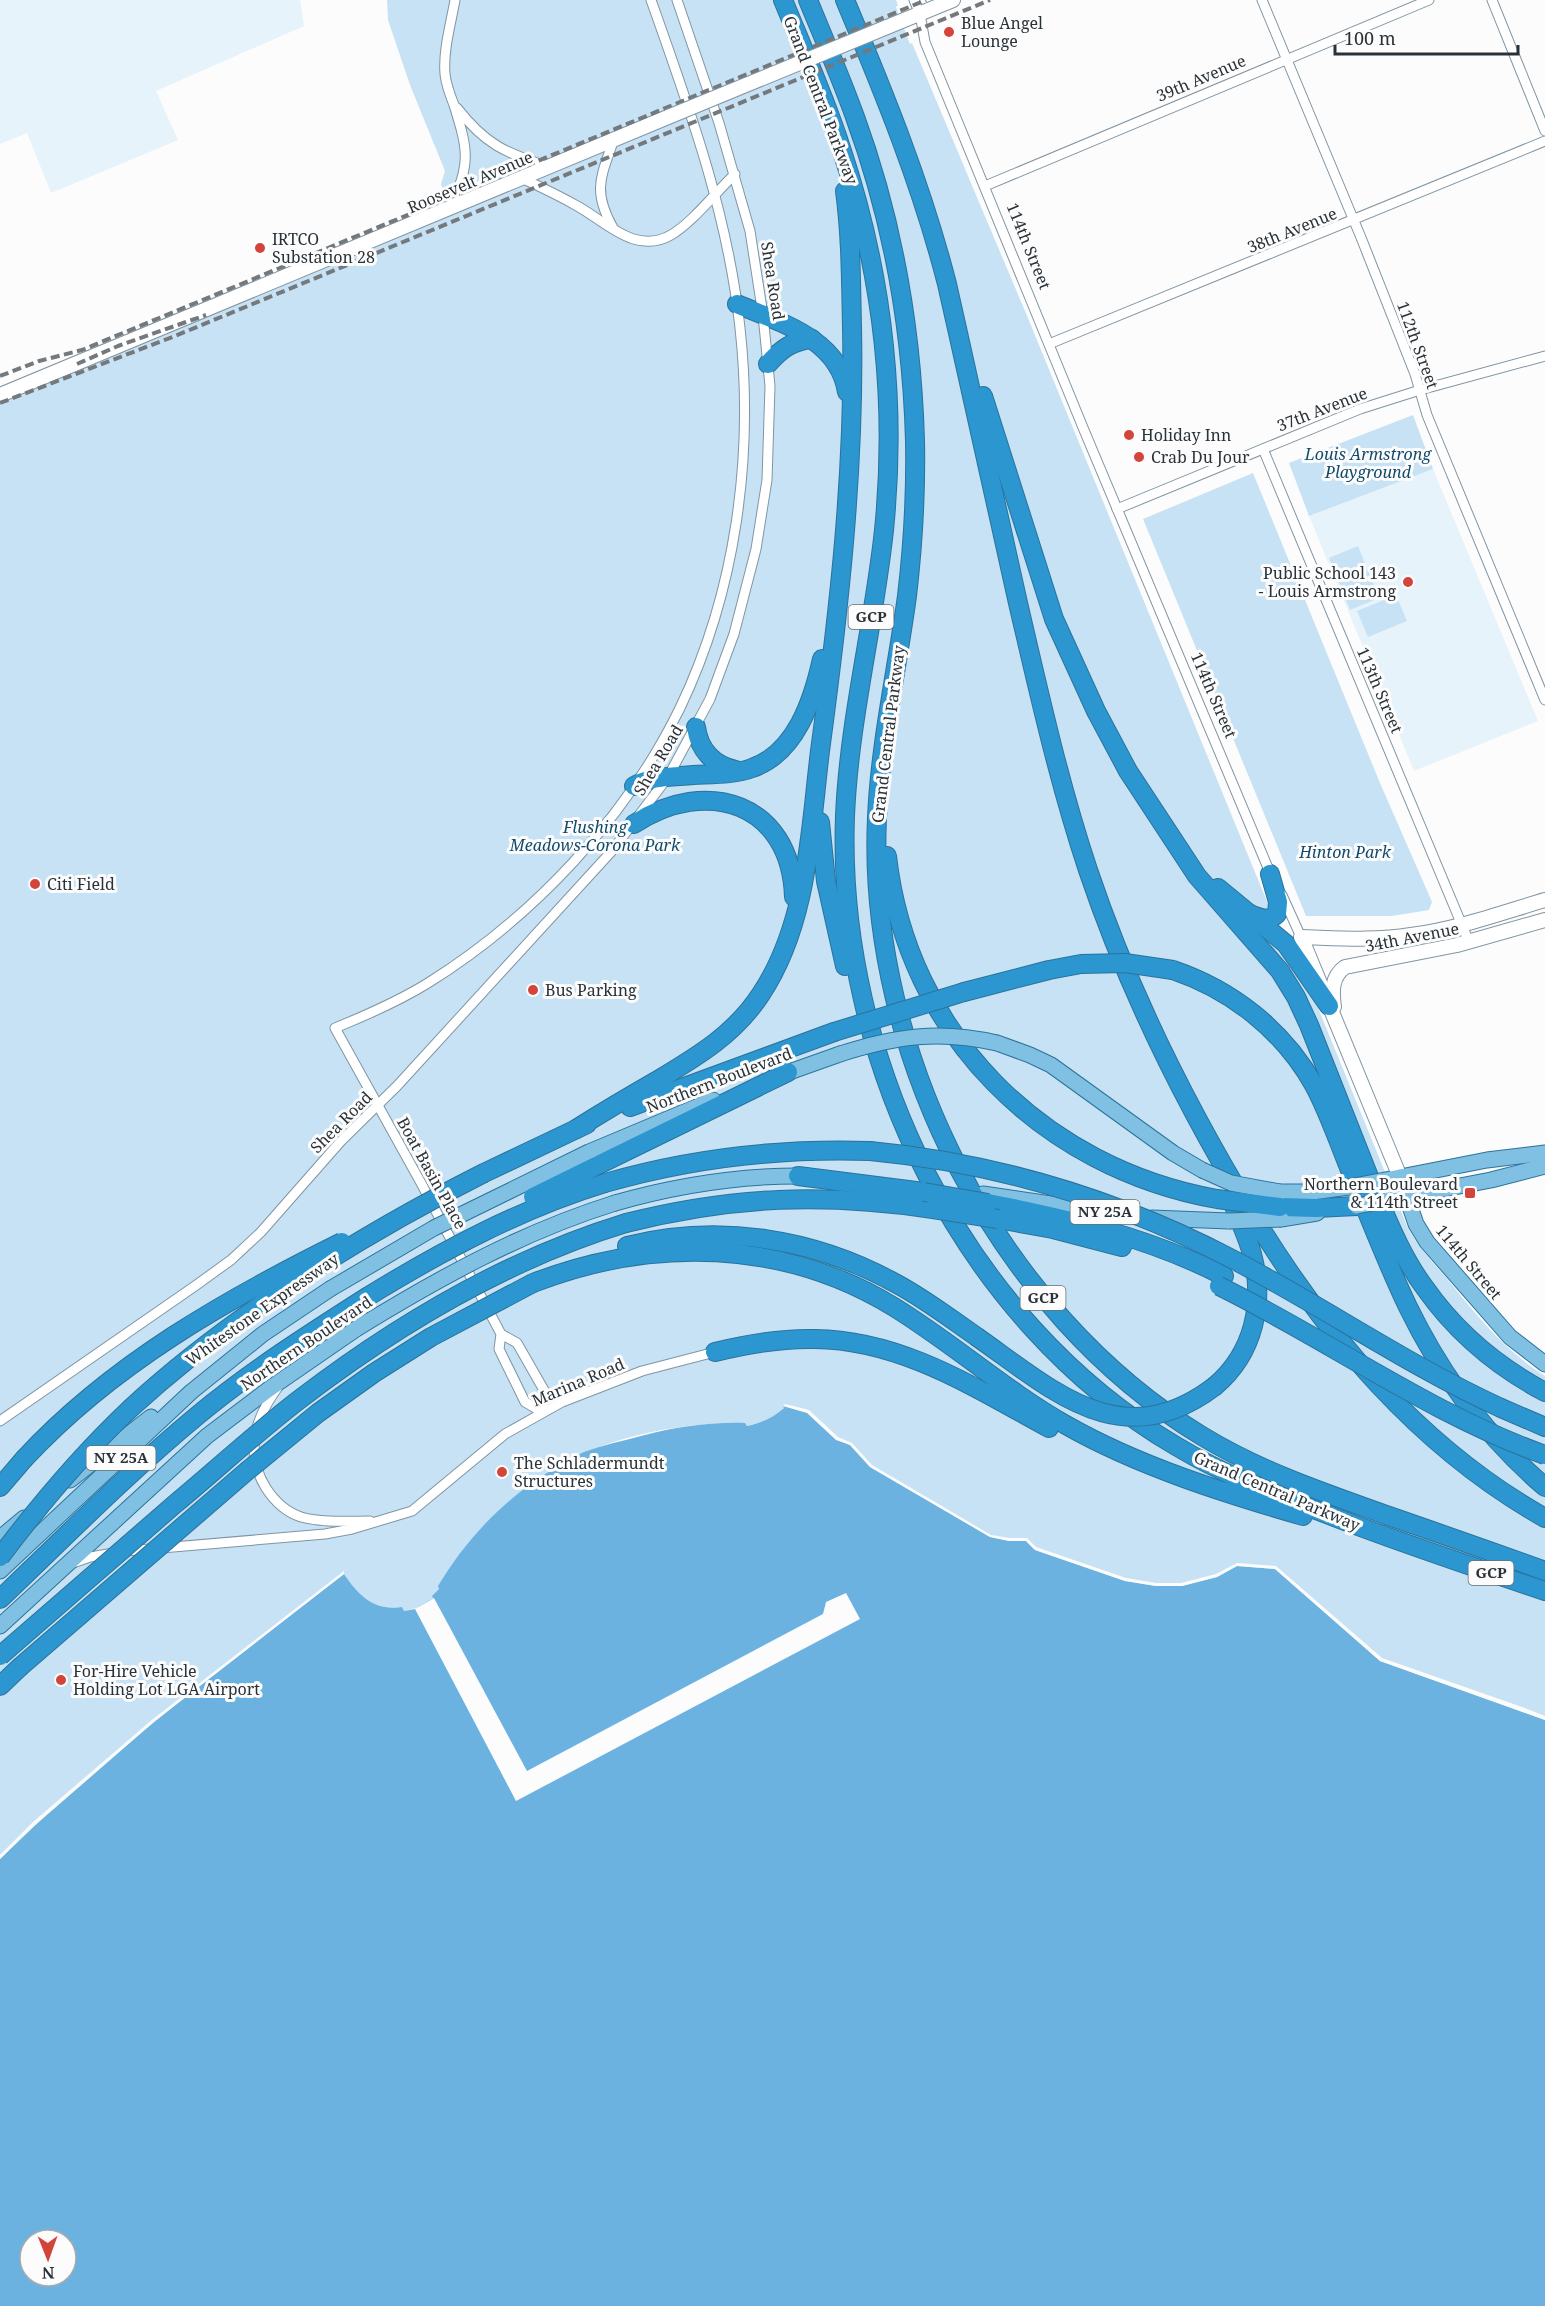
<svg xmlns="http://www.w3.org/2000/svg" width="1545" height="2306" font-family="'Noto Serif',serif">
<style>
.built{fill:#e7f3fb}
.green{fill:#c7e2f4}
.water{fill:#6bb2e0;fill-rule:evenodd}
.pier{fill:#fcfcfc}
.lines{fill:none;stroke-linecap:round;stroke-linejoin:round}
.street-casing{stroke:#8095a3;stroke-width:11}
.secondary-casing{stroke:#8095a3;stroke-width:16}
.primary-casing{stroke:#2b739b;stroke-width:17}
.highway-casing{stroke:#2b739b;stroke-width:20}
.street{stroke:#fff;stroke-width:9}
.secondary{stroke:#fff;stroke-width:14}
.primary{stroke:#80c0e3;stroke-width:15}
.highway{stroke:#2c96d0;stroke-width:18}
.rail{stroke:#73797d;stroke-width:4;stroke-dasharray:9 4.5;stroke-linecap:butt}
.secondary-bridge-casing{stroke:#8095a3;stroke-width:16;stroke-linecap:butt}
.primary-bridge-casing{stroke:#2b739b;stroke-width:17;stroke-linecap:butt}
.highway-bridge-casing{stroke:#2b739b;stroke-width:20;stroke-linecap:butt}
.secondary-bridge{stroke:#fff;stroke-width:14}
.primary-bridge{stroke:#80c0e3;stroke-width:15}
.highway-bridge{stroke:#2c96d0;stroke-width:18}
.poi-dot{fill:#d3453b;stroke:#fcfcfc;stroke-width:2}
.labels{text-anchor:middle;stroke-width:6;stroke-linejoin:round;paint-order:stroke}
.shield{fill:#fcfcfc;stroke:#686f73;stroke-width:1.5}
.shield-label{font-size:15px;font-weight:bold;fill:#293238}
.poi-label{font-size:16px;fill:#293238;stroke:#fcfcfc;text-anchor:start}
.street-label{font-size:16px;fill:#293238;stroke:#fcfcfc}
.park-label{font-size:16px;font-style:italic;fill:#124a69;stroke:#fcfcfc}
</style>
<rect width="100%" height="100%" fill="#fcfcfc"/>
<g class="built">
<path d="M0,0H300L304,26L156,91L178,140L51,193L27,133L0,144Z"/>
<path d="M1433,469L1538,721L1414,771L1309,516Z"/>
</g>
<g class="green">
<path d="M387,0H896L898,5L896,7L910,44L912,43L1030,323L1286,948L1312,993L1407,1226C1417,1246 1434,1263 1449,1281C1478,1317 1505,1351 1545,1376V1763L1030,1586L784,1408C773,1418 761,1423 746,1426L745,1423C677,1422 597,1438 540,1477C533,1482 524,1487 518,1494C490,1523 465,1557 439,1589C431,1602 419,1608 404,1611L402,1607C374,1611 359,1596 344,1574L33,1827L0,1859V395L450,208L441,184L445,171L410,85L388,20Z"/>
<path d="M1413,415L1433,469L1309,516L1289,463Z"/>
<path d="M1253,473L1380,783L1432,902L1429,910L1392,916H1306L1143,519Z"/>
<path d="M1358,546L1379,598L1350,610L1329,558Z"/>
<path d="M1396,595L1407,621L1368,637L1357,611Z"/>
</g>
<path class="water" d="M783,1406L807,1412L836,1439L850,1445L870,1467L990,1537L1009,1541H1026L1035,1550L1125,1581L1156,1586H1182L1217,1577L1237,1566L1275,1569L1380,1661L1545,1720V2306H0V1859C106,1754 226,1665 344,1574C359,1596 374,1611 402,1607L404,1611L415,1609L433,1598L432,1596L439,1589L438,1586C468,1536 509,1494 560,1465C568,1461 576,1455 584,1452C603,1445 622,1441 641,1436C676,1427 709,1422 745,1423L747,1426C761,1423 773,1418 784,1408ZM30,2240H66V2276H30Z"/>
<g class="pier">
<path d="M785,1404L809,1410L838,1437L852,1443L872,1465L991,1535L1010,1538H1027L1036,1547L1126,1578L1156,1583H1181L1216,1574L1237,1563L1276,1566L1382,1658L1522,1707L1545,1716V1720L1380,1661L1275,1569L1237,1566L1217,1577L1182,1586H1156L1125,1581L1035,1550L1026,1541H1009L990,1537L870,1467L850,1445L836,1440L807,1413L783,1406Z"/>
<path d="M344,1571V1574L155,1721L33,1827L0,1859V1855L33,1822L153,1719Z"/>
<path d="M846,1593L860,1619L516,1801L415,1609L434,1598L527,1771L823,1614L826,1602Z"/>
</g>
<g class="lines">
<defs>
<g id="street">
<path d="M914,0L920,14L925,42L1084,430L1271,875"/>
<path d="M1262,0L1362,240L1415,374L1427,415L1545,700"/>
<path d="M1492,0L1545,131"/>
<path d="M457,108C485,144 505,153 549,167"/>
<path d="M521,178C541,187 560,196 579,207C607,223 636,255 671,235C692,223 716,192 735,174"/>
<path d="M985,186L1429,0"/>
<path d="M451,208C470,162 469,153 454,105C450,95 446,85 445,74C443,50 451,23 455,0"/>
<path d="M613,228C592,190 601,177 614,139"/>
<path d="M1049,344L1545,141"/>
<path d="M1263,449L1469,942"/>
<path d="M1117,509L1360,409L1420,390L1545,356"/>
<path d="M1282,895L1301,937"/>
<path d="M501,1334L499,1349L525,1402L542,1412L545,1392L517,1343L501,1334L421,1183L335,1028C367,1015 399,1001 428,983C532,918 626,819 680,708C736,591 754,456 740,328C728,214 689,107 651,0"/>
<path d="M278,1387C255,1418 244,1453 266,1488C275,1502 286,1512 301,1517C323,1523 348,1521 370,1521"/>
<path d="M0,1421L195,1286L231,1260L261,1232L341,1141L397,1086L611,852L668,777L710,699L734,634L756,549L767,480L770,386L763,315L750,231L719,123L677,0"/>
<path d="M73,1563L90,1557L126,1551L325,1534L352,1529L412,1511L505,1434L562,1402L642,1371L715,1352"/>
</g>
<g id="secondary">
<path d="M887,27L953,0"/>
<path d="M0,395L668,117"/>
<path d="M1334,1007C1332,992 1331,977 1345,967L1457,945L1545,920"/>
<path d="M1400,1177L1301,937C1337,938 1374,941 1411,935C1457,929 1501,913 1545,900"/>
</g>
<g id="primary">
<path d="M997,1043L1030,1055L1051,1065L1173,1153L1202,1170"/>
<path d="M778,1076L840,1054"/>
<path d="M589,1152L713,1100"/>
<path d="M1400,1177L1416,1224L1427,1242L1510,1337L1545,1364"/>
<path d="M1380,1181L1487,1160L1545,1153"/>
<path d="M1280,1192H1312L1349,1187"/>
<path d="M983,1194L1119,1214"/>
<path d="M1397,1198L1491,1180L1545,1166"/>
<path d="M615,1203C678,1185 743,1175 808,1176"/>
<path d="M1152,1218L1229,1221"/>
<path d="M1281,1219L1317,1213"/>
<path d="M70,1480L151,1417"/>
<path d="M0,1538L24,1518"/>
<path d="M0,1571L191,1392L263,1334L330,1289"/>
<path d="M0,1626L207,1436L269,1389L356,1329"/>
</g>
<g id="highway">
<path d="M783,0C803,49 825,98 841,148C882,271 897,401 884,530C874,625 849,720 845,816C836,1059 963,1321 1176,1446C1224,1475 1277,1495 1329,1515C1401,1543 1473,1567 1545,1591"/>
<path d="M808,0C824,39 841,78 855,117C893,221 912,331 915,441C916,493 913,545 907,596C897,670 880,744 877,818C866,1054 999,1313 1202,1436C1261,1472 1325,1493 1389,1516C1441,1534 1493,1552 1545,1571"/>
<path d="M845,0C884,93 922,186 947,284C971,390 994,496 1018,603C1039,693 1059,783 1088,870C1129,992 1186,1106 1253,1216C1327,1337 1419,1447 1545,1518"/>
<path d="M737,304C781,323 839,339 847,392"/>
<path d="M768,364C781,349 792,341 812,339"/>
<path d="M983,396L1054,619L1096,711L1128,771L1197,876L1280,971L1296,997L1309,1025C1330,1077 1350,1130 1371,1182C1387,1219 1401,1256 1425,1288C1456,1332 1498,1367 1545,1392"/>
<path d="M696,727C699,750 714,766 736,770"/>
<path d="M634,786C651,776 673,777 693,775C712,774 734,775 752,768C796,753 813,700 822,659"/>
<path d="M820,822L826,881L845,966"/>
<path d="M634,824C707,776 791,803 794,897"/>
<path d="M887,856C907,1034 1043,1168 1217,1199"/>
<path d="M1218,888L1286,944L1329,1006"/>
<path d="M1250,914C1259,918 1269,922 1277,914L1278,902L1270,874"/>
<path d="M1173,970C1232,990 1283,1030 1314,1085C1327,1109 1336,1135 1346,1160C1366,1209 1385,1259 1408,1307C1441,1375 1488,1438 1545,1487"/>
<path d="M964,992L1049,970L1081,964"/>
<path d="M630,1107L834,1032"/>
<path d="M576,1129C603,1112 630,1096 658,1080C698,1056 735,1034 761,994C808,923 810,832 820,751C839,610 855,469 852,327C851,281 851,236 845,191"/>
<path d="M596,1166L788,1072"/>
<path d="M484,1173L587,1124"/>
<path d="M798,1176L924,1192"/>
<path d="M605,1183C692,1158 779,1148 870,1151"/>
<path d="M988,1203C1070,1219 1150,1238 1224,1276"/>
<path d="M1280,1207L1316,1208L1357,1206"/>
<path d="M998,1219L1053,1229L1122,1247"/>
<path d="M626,1223C733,1196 825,1193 933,1209"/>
<path d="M627,1246C719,1223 814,1238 897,1284C925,1299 951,1319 977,1337"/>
<path d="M533,1283C652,1237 783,1239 894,1307C954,1344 1006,1391 1066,1425C1138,1466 1224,1493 1303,1516"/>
<path d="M715,1352C748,1344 781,1338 815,1339C902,1340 975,1388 1049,1428"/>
<path d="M1215,1386C1254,1353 1265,1302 1252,1254C1248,1238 1240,1222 1234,1206"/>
<path d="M1501,1408L1545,1427"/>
<path d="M0,1487L24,1459"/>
<path d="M0,1599C65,1537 129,1472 198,1415C251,1371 309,1334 367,1297"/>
<path d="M0,1686L20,1667"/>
</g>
</defs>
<use href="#street" class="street-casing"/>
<use href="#secondary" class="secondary-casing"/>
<use href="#primary" class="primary-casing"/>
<use href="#highway" class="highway-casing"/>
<use href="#street" class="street"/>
<use href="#secondary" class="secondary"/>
<use href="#primary" class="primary"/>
<use href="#highway" class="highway"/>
<g class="rail">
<path d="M77,364L118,346L206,315"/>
<path d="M0,376L39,361L82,350L926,0"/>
<path d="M0,403L175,336L990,0"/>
</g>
<defs>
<path id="secondary-bridge" d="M668,117L887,27"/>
<g id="primary-bridge">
<path d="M840,1054C896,1036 939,1030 997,1043"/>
<path d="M1202,1170L1231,1183L1280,1192"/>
<path d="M1349,1187L1380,1181"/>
<path d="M1357,1206L1388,1200"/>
<path d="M1229,1221L1281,1219"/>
<path d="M330,1289L434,1228L589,1152"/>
<path d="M356,1329C439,1278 522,1232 615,1203"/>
</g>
<g id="highway-bridge">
<path d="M1081,964L1125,963L1173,970"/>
<path d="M834,1032L964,992"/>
<path d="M870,1151C998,1163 1121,1201 1234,1260C1324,1307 1409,1366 1501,1408"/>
<path d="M924,1192L988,1203"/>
<path d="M533,1197L596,1166"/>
<path d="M1217,1199L1280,1207"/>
<path d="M933,1209L998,1219"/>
<path d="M1219,1286C1327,1339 1432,1415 1545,1455"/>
<path d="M367,1297C442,1251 520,1209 605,1183"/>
<path d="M977,1337C1054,1391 1122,1457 1215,1386"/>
<path d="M24,1459C112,1364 227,1299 342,1242"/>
<path d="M0,1557C40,1504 83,1453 132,1407C232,1315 363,1234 484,1173"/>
<path d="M0,1656C58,1605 117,1555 175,1504C217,1469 257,1432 300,1399C398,1324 508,1259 626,1223"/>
<path d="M20,1667L247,1471L318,1413L374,1373L431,1337L533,1283"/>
</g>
</defs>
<use href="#secondary-bridge" class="secondary-bridge-casing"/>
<use href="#primary-bridge" class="primary-bridge-casing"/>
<use href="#highway-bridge" class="highway-bridge-casing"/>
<use href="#secondary-bridge" class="secondary-bridge"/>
<use href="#primary-bridge" class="primary-bridge"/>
<use href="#highway-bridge" class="highway-bridge"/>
</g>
<g class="poi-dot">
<circle cx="949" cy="32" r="6"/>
<circle cx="260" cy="248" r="6"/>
<circle cx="1129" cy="435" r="6"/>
<circle cx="1139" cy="457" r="6"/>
<circle cx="1408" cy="582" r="6"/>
<circle cx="35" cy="884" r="6"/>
<circle cx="533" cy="990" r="6"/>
<rect x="1464" y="1187" width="12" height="12" rx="3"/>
<circle cx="502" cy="1472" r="6"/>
<circle cx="61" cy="1680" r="6"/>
</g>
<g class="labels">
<g class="shield">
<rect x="848.5" y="605" width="45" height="24" rx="4.5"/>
<rect x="1070.5" y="1200" width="69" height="24" rx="4.5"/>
<rect x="1020.5" y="1286" width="45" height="24" rx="4.5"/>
<rect x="86.5" y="1446" width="69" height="24" rx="4.5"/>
<rect x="1468.5" y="1561" width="45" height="24" rx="4.5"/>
</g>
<g class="shield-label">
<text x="871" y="622">GCP</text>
<text x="1105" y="1217">NY 25A</text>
<text x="1043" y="1303">GCP</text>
<text x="121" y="1463">NY 25A</text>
<text x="1491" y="1578">GCP</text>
</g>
<g class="poi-label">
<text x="961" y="29">Blue Angel<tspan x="961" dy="18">Lounge</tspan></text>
<text x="272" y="245">IRTCO<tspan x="272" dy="18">Substation 28</tspan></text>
<text x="1141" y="441">Holiday Inn</text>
<text x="1151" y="463">Crab Du Jour</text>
<text x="1396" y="579" text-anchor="end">Public School 143<tspan x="1396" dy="18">- Louis Armstrong</tspan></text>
<text x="47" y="890">Citi Field</text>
<text x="545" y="996">Bus Parking</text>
<text x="1458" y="1190" text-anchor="end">Northern Boulevard<tspan x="1458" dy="18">&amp; 114th Street</tspan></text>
<text x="514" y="1469">The Schladermundt<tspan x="514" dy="18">Structures</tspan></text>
<text x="73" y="1677">For-Hire Vehicle<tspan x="73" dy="18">Holding Lot LGA Airport</tspan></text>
</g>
<g class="street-label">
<text transform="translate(1201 78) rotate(-23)" y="6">39th Avenue</text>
<text transform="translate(821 100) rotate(69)" y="6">Grand Central Parkway</text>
<text transform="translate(470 182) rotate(-23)" y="6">Roosevelt Avenue</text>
<text transform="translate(1292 230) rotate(-22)" y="6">38th Avenue</text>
<text transform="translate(1029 246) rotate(68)" y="6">114th Street</text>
<text transform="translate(773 281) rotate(81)" y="6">Shea Road</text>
<text transform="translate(1418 345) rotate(70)" y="6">112th Street</text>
<text transform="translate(1322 409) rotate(-21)" y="6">37th Avenue</text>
<text transform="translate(1380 690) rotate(67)" y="6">113th Street</text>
<text transform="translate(1214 695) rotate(67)" y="6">114th Street</text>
<text transform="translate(888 734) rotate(-83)" y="6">Grand Central Parkway</text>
<text transform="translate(658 760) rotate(-59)" y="6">Shea Road</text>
<text transform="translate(1412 937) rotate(-11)" y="6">34th Avenue</text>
<text transform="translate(719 1080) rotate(-21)" y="6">Northern Boulevard</text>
<text transform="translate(341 1122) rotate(-45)" y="6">Shea Road</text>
<text transform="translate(432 1173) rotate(61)" y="6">Boat Basin Place</text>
<text transform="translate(1469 1262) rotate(50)" y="6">114th Street</text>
<text transform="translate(262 1309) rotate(-35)" y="6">Whitestone Expressway</text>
<text transform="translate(306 1343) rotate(-34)" y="6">Northern Boulevard</text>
<text transform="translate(578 1382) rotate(-23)" y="6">Marina Road</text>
<text transform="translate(1277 1491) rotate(23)" y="6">Grand Central Parkway</text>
</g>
<g class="park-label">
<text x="1368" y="460">Louis Armstrong<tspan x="1368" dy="18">Playground</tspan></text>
<text x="595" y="833">Flushing<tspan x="595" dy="18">Meadows-Corona Park</tspan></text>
<text x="1345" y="858">Hinton Park</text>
</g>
</g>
<g transform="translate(48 2258) rotate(179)"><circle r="28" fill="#fcfcfc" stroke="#a8abae" stroke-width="1.5"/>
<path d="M0-4.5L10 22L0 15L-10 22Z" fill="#d3453b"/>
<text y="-9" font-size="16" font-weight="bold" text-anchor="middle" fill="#293238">N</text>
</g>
<path d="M1335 45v9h183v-9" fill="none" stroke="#293238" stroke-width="3"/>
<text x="1344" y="45" font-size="18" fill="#293238" stroke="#fcfcfc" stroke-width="4.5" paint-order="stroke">100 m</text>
</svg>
